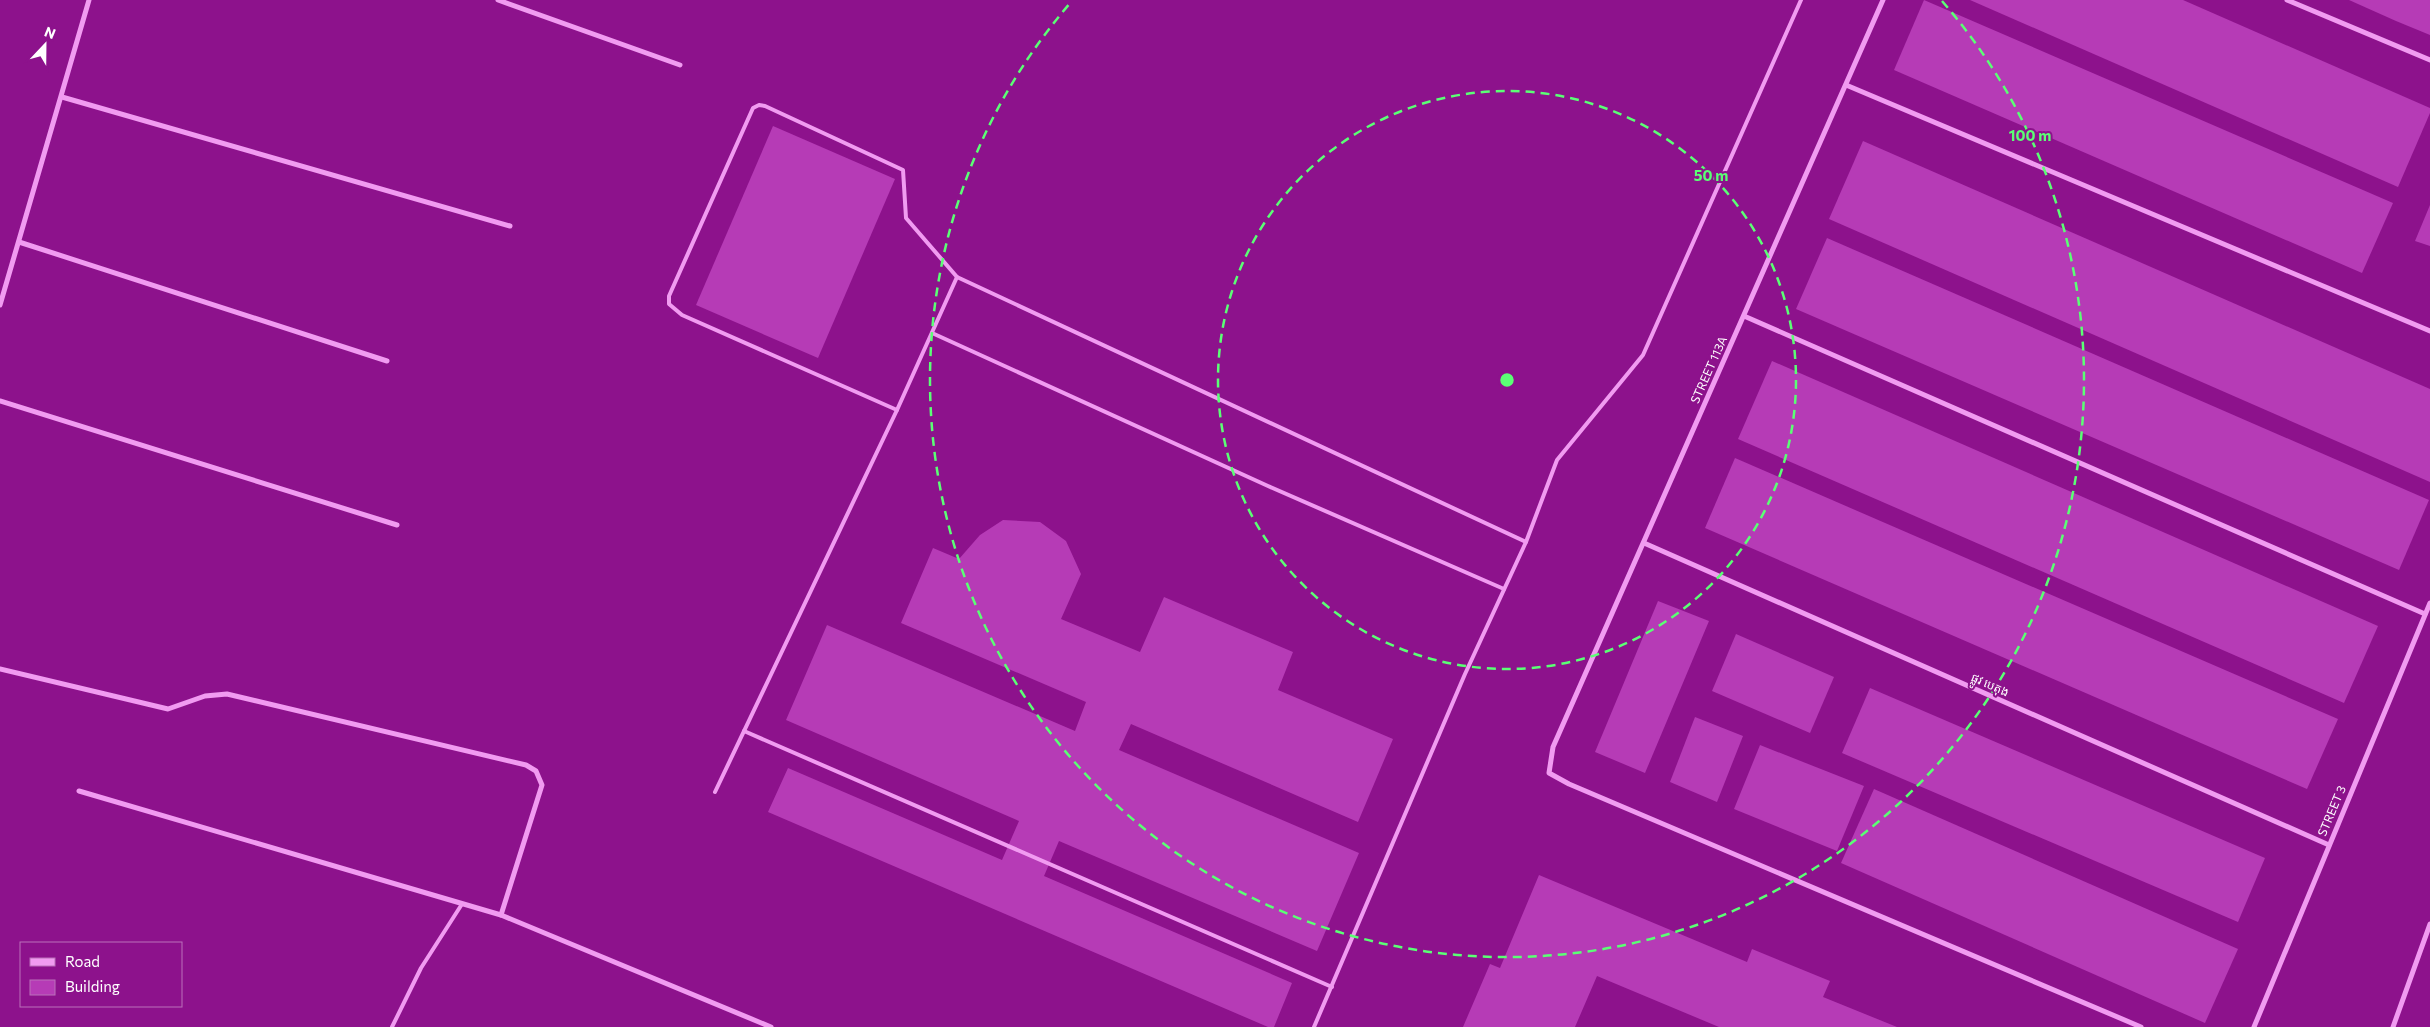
<svg xmlns="http://www.w3.org/2000/svg" width="2430" height="1027" font-family="Commissioner,'Noto Sans Khmer',sans-serif">
<style>
.building{fill:#b63bb6}
.lines{fill:none;stroke-linecap:round;stroke-linejoin:round}
.service{stroke:#f19bf1;stroke-width:4}
.minor{stroke:#f19bf1;stroke-width:5}
.ring{fill:none;stroke:#5bff75;stroke-width:2.5;stroke-dasharray:9 6}
.labels{text-anchor:middle;stroke-width:4;stroke-linejoin:round;paint-order:stroke}
.street-label{font-size:12px;fill:#fff;stroke:#8d128c}
.centre{fill:#5bff75;stroke:#8d128c;stroke-width:2.5}
.ring-label{font-size:15px;text-anchor:middle;font-weight:bold;fill:#5bff75;stroke:#8d128c;stroke-width:4;stroke-linejoin:round;paint-order:stroke}
</style>
<rect width="100%" height="100%" fill="#8d128c"/>
<g class="building">
<path d="M1924,0L2393,203L2362,273L1894,70Z"/>
<path d="M1970,0H2183L2430,108V113L2398,187Z"/>
<path d="M2349,0H2430V35L2396,21Z"/>
<path d="M773,126L895,179L818,358L696,305Z"/>
<path d="M1863,141L2430,389V482L1829,219Z"/>
<path d="M2430,205V246L2415,241Z"/>
<path d="M1827,238L2429,500L2399,570L1796,309Z"/>
<path d="M1772,361L2378,626L2344,703L1738,439Z"/>
<path d="M1735,458L2338,719L2307,789L1705,528Z"/>
<path d="M1003,520L1040,522L1066,541L1081,574L1061,619L1140,652L1164,597L1293,652L1278,690L1393,739L1358,822L1131,724L1119,750L1359,853L1317,951L1059,841L1044,876L1292,983L1274,1027H1268L768,812L788,768L1002,860L1019,821L786,720L827,625L1075,731L1086,702L901,623L933,548L959,559L980,535Z"/>
<path d="M1658,601L1709,621L1645,773L1595,752Z"/>
<path d="M1736,634L1834,677L1810,733L1712,691Z"/>
<path d="M1870,688L2265,858L2238,922L1842,753Z"/>
<path d="M1695,717L1743,736L1717,802L1670,782Z"/>
<path d="M1760,745L1864,786L1837,851L1734,809Z"/>
<path d="M1874,789L2238,949L2205,1023L1841,863Z"/>
<path d="M1539,875L1747,962L1752,949L1830,981L1823,997L1897,1027H1719L1597,976L1575,1027H1463L1490,964L1500,968Z"/>
</g>
<g class="lines">
<g class="service">
<path d="M932,333L1268,486L1504,589"/>
<path d="M897,410L682,315L669,304V296L753,108L759,105L765,106L903,170L906,218L957,277"/>
<path d="M744,731L1332,987"/>
<path d="M715,792L897,410L957,277L1526,542"/>
<path d="M392,1027L421,968L462,904"/>
<path d="M1314,1027L1465,674L1526,542L1557,460L1643,355L1801,0"/>
</g>
<g class="minor">
<path d="M498,0L680,65"/>
<path d="M1883,0L1553,747L1549,773L1569,784L2141,1027"/>
<path d="M2287,0L2430,60"/>
<path d="M1846,85L2430,331"/>
<path d="M62,97L510,226"/>
<path d="M19,242L387,361"/>
<path d="M0,305L89,0"/>
<path d="M1744,316L2425,614"/>
<path d="M0,401L397,525"/>
<path d="M1644,543L2329,845"/>
<path d="M0,669L168,709L205,696L227,694L526,765L536,771L542,785L501,915"/>
<path d="M79,791L501,915L771,1027"/>
<path d="M2254,1027L2430,603"/>
<path d="M2393,1027L2430,924"/>
</g>
</g>
<g class="ring">
<circle cx="1507" cy="380" r="289"/>
<path d="M1942 1A577 577 0 1 1 1072 1"/>
</g>
<g class="labels">
<g class="street-label">
<text transform="translate(1709 370) rotate(-66)" y="4">STREET 113A</text>
<text transform="translate(1990 685) rotate(24)" y="4">ផ្លូវ បេតុង</text>
<text transform="translate(2332 811) rotate(-67)" y="4">STREET 3</text>
</g>
</g>
<circle cx="1507" cy="380" r="8" class="centre"/>
<g class="ring-label">
<text x="2030" y="141">100 m</text>
<text x="1711" y="181">50 m</text>
</g>
<rect x="20" y="942" width="162" height="65" fill="#8d128c" stroke="#bb71ba"/>
<rect x="30" y="958" width="25" height="8" fill="#f19bf1" stroke="#bb71ba"/>
<text x="65" y="967" font-size="15" fill="#ffffff">Road</text>
<rect x="30" y="980" width="25" height="15" fill="#b63bb6" stroke="#bb71ba"/>
<text x="65" y="992" font-size="15" fill="#ffffff">Building</text>
<g transform="translate(45 45) rotate(22)" stroke="#8d128c" stroke-width="4" paint-order="stroke">
<path d="M0-4L9 19L0 12L-9 19Z" fill="#ffffff"/>
<text y="-8" font-size="14" font-weight="bold" text-anchor="middle" fill="#ffffff">N</text>
</g>
</svg>
